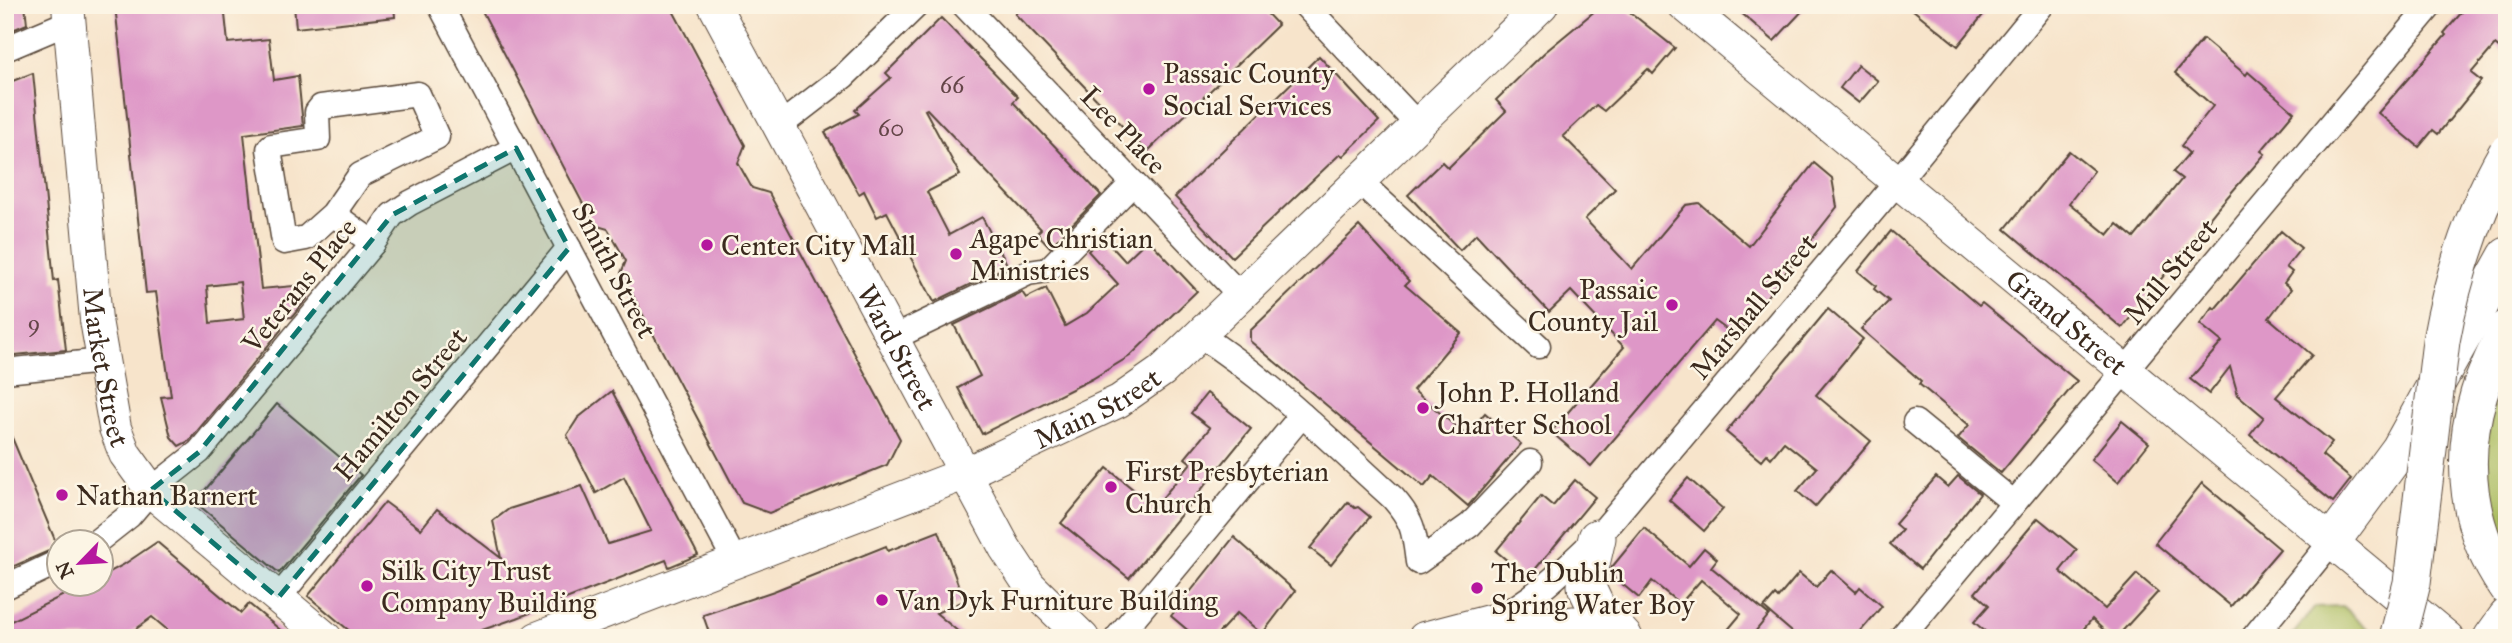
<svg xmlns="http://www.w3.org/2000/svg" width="2512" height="643" font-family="'IM FELL Great Primer',serif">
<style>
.green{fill:#aabc5f;stroke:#72733e;stroke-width:2}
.building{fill:#de97c7;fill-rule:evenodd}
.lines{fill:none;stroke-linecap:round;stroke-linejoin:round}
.minor-casing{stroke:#574638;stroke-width:27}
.major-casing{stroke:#574638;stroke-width:34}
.highway-casing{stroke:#574638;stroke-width:39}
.minor{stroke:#fff;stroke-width:24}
.major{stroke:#fff;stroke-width:32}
.highway{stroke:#fff;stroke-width:37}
.highway-bridge-casing{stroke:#574638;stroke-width:39;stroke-linecap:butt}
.highway-bridge{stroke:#fff;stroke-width:37}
.marked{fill:#0f766e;fill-opacity:0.2;stroke:#0f766e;stroke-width:5;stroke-dasharray:14 9;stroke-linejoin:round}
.poi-dot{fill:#b5179e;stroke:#fcf5e5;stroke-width:2.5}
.labels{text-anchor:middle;stroke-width:5;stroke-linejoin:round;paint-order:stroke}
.number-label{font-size:24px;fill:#644548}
.poi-label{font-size:28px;fill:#3b2a1e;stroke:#fcf5e5;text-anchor:start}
.street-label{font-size:28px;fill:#3b2a1e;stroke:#fcf5e5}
</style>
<rect width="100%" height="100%" fill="#fcf5e5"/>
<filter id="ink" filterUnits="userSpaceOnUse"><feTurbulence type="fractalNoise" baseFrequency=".0143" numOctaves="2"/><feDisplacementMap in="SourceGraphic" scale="14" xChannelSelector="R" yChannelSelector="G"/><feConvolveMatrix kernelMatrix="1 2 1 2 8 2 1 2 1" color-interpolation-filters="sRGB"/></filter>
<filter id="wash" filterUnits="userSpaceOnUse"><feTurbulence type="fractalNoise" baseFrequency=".00686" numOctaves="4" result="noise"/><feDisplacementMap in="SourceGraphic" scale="28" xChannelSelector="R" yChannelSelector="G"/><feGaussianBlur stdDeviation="1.57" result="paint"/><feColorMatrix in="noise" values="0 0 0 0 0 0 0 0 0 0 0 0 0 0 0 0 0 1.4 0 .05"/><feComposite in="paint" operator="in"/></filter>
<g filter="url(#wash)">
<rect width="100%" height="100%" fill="#f7e4cb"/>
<g class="green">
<path d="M2507,375V564L2484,518L2486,420Z"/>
<path d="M2342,606L2379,638H2290L2315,607Z"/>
</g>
<g id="blocks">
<g class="building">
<path d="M5,5H25L27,24L5,33Z"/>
<path d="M115,5H224L228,43L269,39L274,80L298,76L303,126L244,134L261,289L305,285L307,299L292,317L280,318L281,330L189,441L179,446L171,437L161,397L171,396L156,292L146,293ZM240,282L244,319L210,323L207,286Z"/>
<path d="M294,5H394L395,17L296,28Z"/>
<path d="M479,5H670L745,145L738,163L752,188L769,193L900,439L887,465L769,513L742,503L621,273L626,261L608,229L594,225Z"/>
<path d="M1024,5H1259L1278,25L1147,152L1015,14Z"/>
<path d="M1602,5H1621L1675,48L1653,74L1648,69L1604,111L1596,105L1563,136L1615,189L1585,219L1632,269L1686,205L1699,203L1749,246L1814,163L1832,178L1837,207L1739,332H1730L1715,321L1591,466L1551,432L1624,347L1571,291L1549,312L1476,234L1460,250L1408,195L1442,162L1448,168L1506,111L1496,100L1544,53Z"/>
<path d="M1732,5H1808L1774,41Z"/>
<path d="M1907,5H1991L1958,46Z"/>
<path d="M2468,5H2507V55L2495,45L2471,73L2481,81L2438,134L2433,130L2419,147L2378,113L2446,35L2444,33Z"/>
<path d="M941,18L1018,97L1013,102L1101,195L1050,247L1037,233L1041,229L927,109L925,110L960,175L927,192L949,235L982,217L1008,266L934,302L887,212L877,217L864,191L859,194L825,132L859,114L855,110L891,78L886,73Z"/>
<path d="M2203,39L2246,75L2248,72L2294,112L2261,151L2265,154L2217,209L2122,328L2005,229L2069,151L2094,171L2069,203L2108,235L2117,224L2134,238L2182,179L2173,172L2189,153L2181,146L2213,106L2175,73Z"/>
<path d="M1319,56L1379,121L1343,156L1340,154L1232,257L1175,197Z"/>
<path d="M1858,65L1878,81L1859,103L1840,88Z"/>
<path d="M33,73L54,281L58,280L66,350L5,356V84Z"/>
<path d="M1359,226L1409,281L1405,285L1461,333L1413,390L1466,435L1485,413L1521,444L1468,506L1433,476L1424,487L1250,341V331Z"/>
<path d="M1891,231L1979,306L1982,303L2077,381L2001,473L1958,438L1969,425L1919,384L1921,381L1861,329L1889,301L1874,289L1876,286L1858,271Z"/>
<path d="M2281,231L2301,248L2286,267L2292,272L2284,283L2291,289L2269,318L2312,355L2276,397L2332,442L2322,455L2351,479L2333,502L2250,435L2264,417L2238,395L2230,367L2209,394L2190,379L2222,342L2200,324L2213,307L2215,309Z"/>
<path d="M1102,236L1125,261L1148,239L1197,291L1130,356L1092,379L982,434L958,388L980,376L954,325L1022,292L1026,298L1046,288L1065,326L1087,313L1118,284L1088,251Z"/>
<path d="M1828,309L1863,339L1816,395L1871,441L1815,507L1797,491L1817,468L1784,442L1771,458L1767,454L1761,461L1726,432Z"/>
<path d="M612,391L698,555L669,567L666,560L517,618L459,638H358L308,596L385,502L421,529L437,509L501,558L493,521L509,509L582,486L608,544L651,531L624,477L596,493L567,435L578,418Z"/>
<path d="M1207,393L1251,429L1129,578L1061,523L1107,468L1155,507L1191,463L1185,458L1210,428L1191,413Z"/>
<path d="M277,404L361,475L279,573L195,502Z"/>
<path d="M5,421L58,547L5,570Z"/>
<path d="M2122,421L2149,443L2118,482L2091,459Z"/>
<path d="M1958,476L1980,494L1920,569L1890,544L1902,530L1895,524L1936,477L1948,487Z"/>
<path d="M1688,478L1723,509L1704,531L1669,500Z"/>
<path d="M1575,480L1595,497L1528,578L1496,551L1541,496L1553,506Z"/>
<path d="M2202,483L2280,549L2231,606L2155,543Z"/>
<path d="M1348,502L1355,508L1358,507L1370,517L1331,565L1310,548Z"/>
<path d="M2038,518L2077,550L2060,571L2105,609L2137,574L2158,592L2116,638H2112L2092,619L2076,638H1993L1974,622L1989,605L1975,593Z"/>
<path d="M1644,528L1689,566L1704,548L1717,559L1711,567L1769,615L1750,638H1721L1741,614L1701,580L1680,604L1652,581L1639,598L1610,574L1612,567Z"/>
<path d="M939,531L964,601L936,613L966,638H711L703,615L774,591L886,546L888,551Z"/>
<path d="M1234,537L1295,591L1262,634L1237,613L1214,638H1197L1171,616Z"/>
<path d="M157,542L241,613L249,604L290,638H177L152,617L124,638H5V624L86,584H102V576L123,565Z"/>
<path d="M1831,570L1856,592L1860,587L1882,606L1855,638H1799L1764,608L1775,595L1778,598L1799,573L1816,587Z"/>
</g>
</g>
</g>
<g filter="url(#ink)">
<use href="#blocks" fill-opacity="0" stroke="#574638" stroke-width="2"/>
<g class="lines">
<defs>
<g id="minor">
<path d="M440,5L736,563"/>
<path d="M964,5L1240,295"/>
<path d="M1305,5L1418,125"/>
<path d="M5,49L69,22"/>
<path d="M778,127L844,76L917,5"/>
<path d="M1359,181L1538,346"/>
<path d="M333,214L306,238L284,242L269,149L271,146L318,139L317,112L321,107L418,94L437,137L360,175L333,214L373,243"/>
<path d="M1199,335C1270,380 1331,442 1393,498C1414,522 1414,532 1418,562L1470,525L1530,462"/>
<path d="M891,339L1028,273L1048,270L1133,183"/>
<path d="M5,371L103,361"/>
<path d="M1915,422L2014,503"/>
<path d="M96,542L129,516L151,490L199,452L373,243L392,215L410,203L516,148"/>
<path d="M5,587L60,561"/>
<path d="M278,598L569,248"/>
<path d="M1496,618C1536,599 1565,568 1597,538L1897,182L2042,5"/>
<path d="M1117,638L1302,415"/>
<path d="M1901,638L2431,5"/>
<path d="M2253,638L2332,541"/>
</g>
<g id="major">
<path id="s1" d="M68,5L96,320L115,428L125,454L151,490L161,500L326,638"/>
<path id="s2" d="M714,5L1005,548L1030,586L1083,638"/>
<path id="s3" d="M1684,5L2448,638"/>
<path id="s4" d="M537,638L964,474L1119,401L1162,371L1542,5"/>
<path d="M1424,638L1489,621L1518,618L1573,625"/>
</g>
<g id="highway">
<path d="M2507,329C2497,350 2486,372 2479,394C2459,460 2467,530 2507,587"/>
<path d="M1597,538L1586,586L1596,607L1624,638"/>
<path d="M2332,541L2400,449L2507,256"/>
<path d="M1573,625L1609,638"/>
<path d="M2492,638L2507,617"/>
</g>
</defs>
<use href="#minor" class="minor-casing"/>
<use href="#major" class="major-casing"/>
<use href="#highway" class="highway-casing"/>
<use href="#minor" class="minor"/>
<use href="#major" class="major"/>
<use href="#highway" class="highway"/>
<defs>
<path id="highway-bridge" d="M2398,638L2412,583L2441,341C2453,274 2473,212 2507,153"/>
</defs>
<use href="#highway-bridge" class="highway-bridge-casing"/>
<use href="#highway-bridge" class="highway-bridge"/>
</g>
</g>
<path class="marked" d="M516,148L569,248L278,598L151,490L199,452L392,215Z"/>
<g class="poi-dot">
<circle cx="1149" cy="89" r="7"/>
<circle cx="707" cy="245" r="7"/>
<circle cx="956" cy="254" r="7"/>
<circle cx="1672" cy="305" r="7"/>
<circle cx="1423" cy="408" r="7"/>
<circle cx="1111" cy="487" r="7"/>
<circle cx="62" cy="495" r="7"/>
<circle cx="367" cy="586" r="7"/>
<circle cx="1477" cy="588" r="7"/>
<circle cx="882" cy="600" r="7"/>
</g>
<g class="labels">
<g class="number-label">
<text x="952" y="93">66</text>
<text x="891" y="136">60</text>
<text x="34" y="331">9</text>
</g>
<g class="poi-label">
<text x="1163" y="83">Passaic County<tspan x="1163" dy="32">Social Services</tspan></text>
<text x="970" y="248">Agape Christian<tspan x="970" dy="32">Ministries</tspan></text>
<text x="721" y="255">Center City Mall</text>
<text x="1658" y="299" text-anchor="end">Passaic<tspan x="1658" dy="32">County Jail</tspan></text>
<text x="1437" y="402">John P. Holland<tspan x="1437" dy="32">Charter School</tspan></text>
<text x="1125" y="481">First Presbyterian<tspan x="1125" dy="32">Church</tspan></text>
<text x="76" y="505">Nathan Barnert</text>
<text x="381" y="580">Silk City Trust<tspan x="381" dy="32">Company Building</tspan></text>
<text x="1491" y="582">The Dublin<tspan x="1491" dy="32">Spring Water Boy</tspan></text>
<text x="896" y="610">Van Dyk Furniture Building</text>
</g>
<g class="street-label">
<text transform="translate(1124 130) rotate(46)" y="10">Lee Place</text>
<text transform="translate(615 270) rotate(62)" y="10">Smith Street</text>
<text transform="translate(2170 271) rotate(-50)" y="10">Mill Street</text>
<text transform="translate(299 285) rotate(-51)" y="10">Veterans Place</text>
<text transform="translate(1753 306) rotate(-50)" y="10">Marshall Street</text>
<text dy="10" stroke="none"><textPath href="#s3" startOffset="497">Grand Street</textPath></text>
<text dy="10" stroke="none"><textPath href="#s2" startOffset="388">Ward Street</textPath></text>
<text dy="10" stroke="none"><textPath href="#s1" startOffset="364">Market Street</textPath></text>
<text transform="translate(400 404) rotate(-50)" y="10">Hamilton Street</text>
<text dy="10" stroke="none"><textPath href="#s4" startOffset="606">Main Street</textPath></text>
</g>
</g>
<rect width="2512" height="643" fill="none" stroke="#fcf5e5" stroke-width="28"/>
<g transform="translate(80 563) rotate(245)"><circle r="33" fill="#fcf5e5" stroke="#afa495" stroke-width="2"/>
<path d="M0-5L12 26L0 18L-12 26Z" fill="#b5179e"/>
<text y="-10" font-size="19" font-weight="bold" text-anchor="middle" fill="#3b2a1e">N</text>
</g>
</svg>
